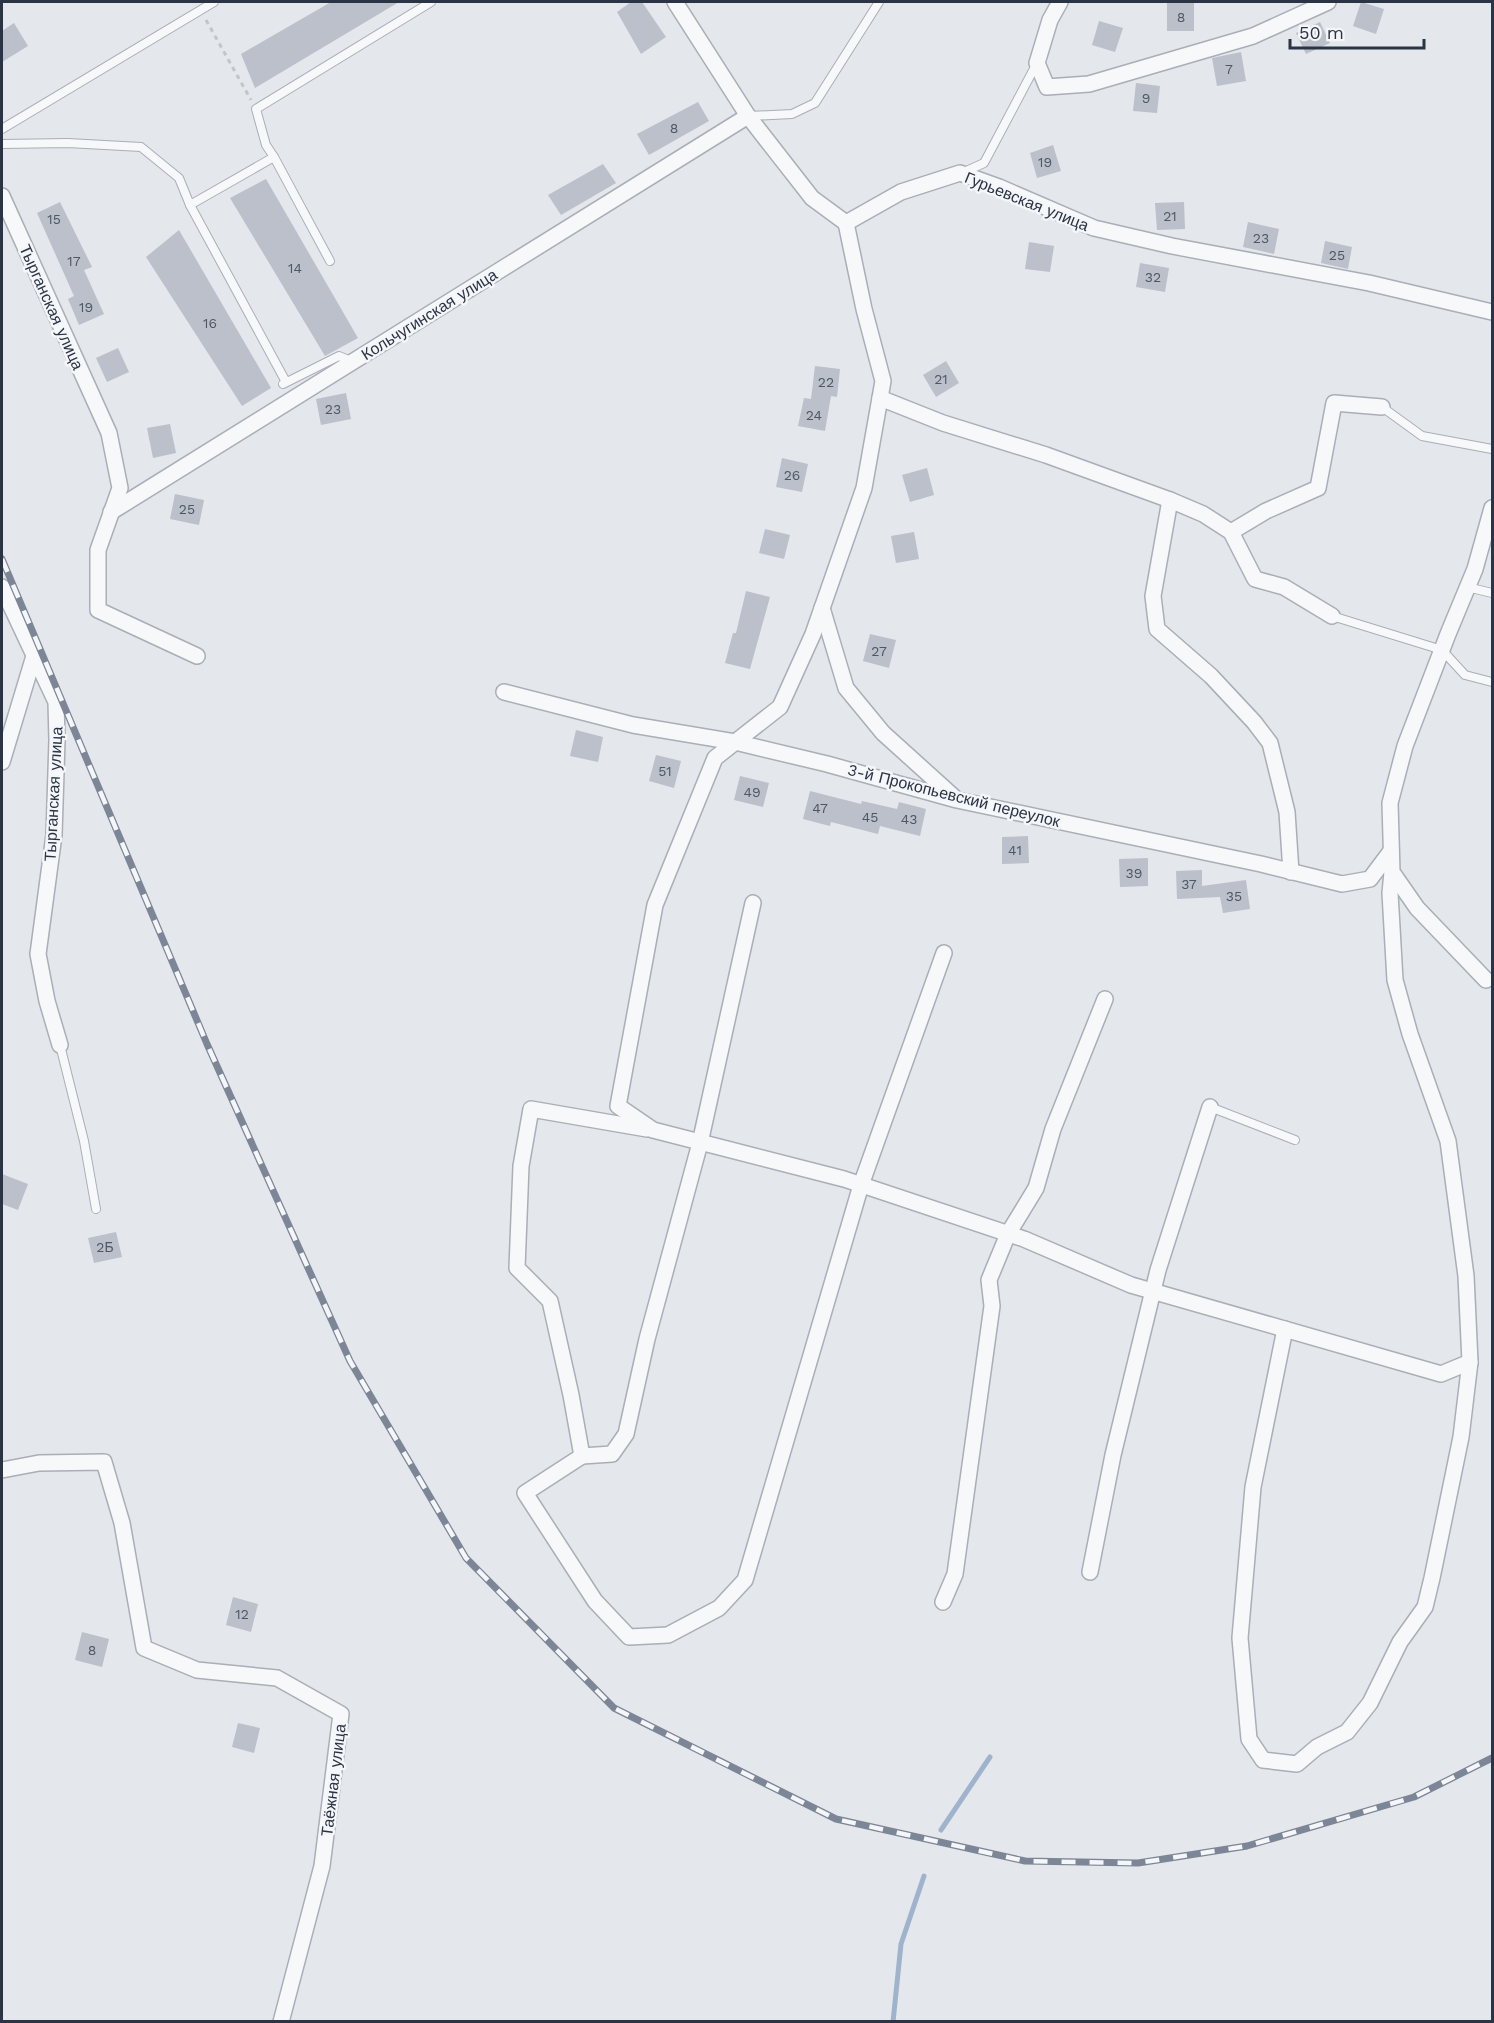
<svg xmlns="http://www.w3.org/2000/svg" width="1494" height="2023" font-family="'Work Sans',sans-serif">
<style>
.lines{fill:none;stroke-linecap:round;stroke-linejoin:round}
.stream{stroke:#9fb4cc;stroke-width:5}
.building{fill:#bbc0ca}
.service-casing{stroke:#a9aeb7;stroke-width:10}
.minor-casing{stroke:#a9aeb7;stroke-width:18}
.path{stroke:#c2c5cb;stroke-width:3;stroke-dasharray:4.5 4.5;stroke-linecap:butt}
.service{stroke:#f7f8fa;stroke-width:8}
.minor{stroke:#f7f8fa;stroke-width:15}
.rail-casing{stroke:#7d8696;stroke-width:7}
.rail{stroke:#f4f6f9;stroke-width:4.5;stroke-dasharray:14;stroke-linecap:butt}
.labels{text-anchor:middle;stroke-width:5;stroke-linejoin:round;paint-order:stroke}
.number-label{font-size:14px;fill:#4f5766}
.street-label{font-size:16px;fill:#2b3445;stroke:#f4f6f9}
</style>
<rect width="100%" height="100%" fill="#e4e7ec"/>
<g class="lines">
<g class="stream">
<path d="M941,1830L990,1757"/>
<path d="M893,2022L901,1944L924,1876"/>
</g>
</g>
<g class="building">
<path d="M331,2H399L255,88L241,54Z"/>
<path d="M631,2H642L666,37L641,54L617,12Z"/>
<rect x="1167" y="2" width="27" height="29"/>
<path d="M1361,2L1384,9L1376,34L1353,26Z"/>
<path d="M1099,21L1123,28L1115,52L1092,45Z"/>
<path d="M1320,22L1330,43L1306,54L1296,33Z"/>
<path d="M14,23L28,46L2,62V31Z"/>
<path d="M1241,52L1246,81L1217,86L1212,58Z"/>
<path d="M1136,83L1160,86L1157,113L1133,111Z"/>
<path d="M698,102L709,121L649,155L637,134Z"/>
<path d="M1053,145L1061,171L1037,178L1030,153Z"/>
<path d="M603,164L616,183L561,215L548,195Z"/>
<path d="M266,179L358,338L325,356L230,198Z"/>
<path d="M60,202L92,267L84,270L104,314L79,325L68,299L74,296L37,213Z"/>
<path d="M1184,202L1185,229L1157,230L1155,203Z"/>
<path d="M1248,222L1279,229L1274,254L1243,247Z"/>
<path d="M179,230L271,388L242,406L146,257Z"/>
<path d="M1325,241L1352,247L1348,269L1321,263Z"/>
<path d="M1029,242L1054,246L1050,272L1025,269Z"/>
<path d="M1140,263L1169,268L1165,292L1136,287Z"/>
<path d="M118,348L129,372L107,382L96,358Z"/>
<path d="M946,361L959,383L936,397L923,375Z"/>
<path d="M815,366L840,369L837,397L831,396L825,431L798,426L804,398L811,399Z"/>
<path d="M346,393L351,419L321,425L316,399Z"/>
<path d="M170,424L176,453L153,458L147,428Z"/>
<path d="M782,458L808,464L802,492L776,487Z"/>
<path d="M927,468L934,495L910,502L902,475Z"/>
<path d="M175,494L204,500L199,525L170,519Z"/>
<path d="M765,529L790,535L784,559L759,553Z"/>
<path d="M914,532L919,559L896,563L891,536Z"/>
<path d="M746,591L770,597L750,669L725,663L733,633H736Z"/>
<path d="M870,634L896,640L889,668L863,661Z"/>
<path d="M576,730L603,737L598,762L570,756Z"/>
<path d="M656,755L681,761L674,788L649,781Z"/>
<path d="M740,776L769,783L763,807L734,800Z"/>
<path d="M810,791L861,804L862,801L897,809L899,802L926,809L920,836L880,826L878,834L831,822L830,826L803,819Z"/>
<path d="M1028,836L1029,863L1002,864V837Z"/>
<path d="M1148,858V886L1120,887L1119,859Z"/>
<path d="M1202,870V886L1246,880L1250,909L1223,913L1220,897L1177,899L1176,871Z"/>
<path d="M2,1174L28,1184L18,1210L2,1204Z"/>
<path d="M116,1232L122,1257L94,1263L88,1238Z"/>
<path d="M233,1597L258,1604L251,1632L226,1625Z"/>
<path d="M82,1632L109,1639L102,1667L75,1660Z"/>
<path d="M238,1723L260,1728L254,1753L232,1747Z"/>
</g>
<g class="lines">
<defs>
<g id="service">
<path d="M749,116L792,114L815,103L879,2"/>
<path d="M2,129L214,2"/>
<path d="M2,144L68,143L141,147L179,178L190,205L274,157L330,261"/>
<path d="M274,157L266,145L256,109L431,2"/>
<path d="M962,173L984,163L1037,63"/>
<path d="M190,205L286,382"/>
<path d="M283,384L339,356L351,361"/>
<path d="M1382,407L1422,436L1492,449"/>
<path d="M1467,587L1492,593"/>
<path d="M1332,616L1442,650L1465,675L1492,682"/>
<path d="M60,1045L84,1141L96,1209"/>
<path d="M1210,1107L1295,1140"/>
</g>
<g id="minor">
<path d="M675,2L748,116L812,198L846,223"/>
<path d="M1060,2L1050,20L1037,63L1047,87L1089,84L1253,36L1328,2"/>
<path d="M2,196L109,433L120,488L98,550V610L197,656"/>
<path d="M846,223L864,309L883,381L864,488L813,634L780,707L715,758L655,905L618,1106L653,1130L844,1179L1024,1239L1131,1285L1441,1374L1470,1362L1466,1276L1448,1141L1410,1034L1395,980L1390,893L1392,872"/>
<path d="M846,223L901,192L960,173L999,187L1094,228L1172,246L1369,283L1492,312"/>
<path d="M880,398L943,423L1046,455L1170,500L1153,596L1157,629L1211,676L1254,722L1270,743L1287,812L1291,872"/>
<path d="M1170,500L1203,514L1231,532L1255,579L1284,587L1332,616"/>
<path d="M111,512L748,116"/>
<path d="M1231,532L1266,511L1318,488L1334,403L1382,407"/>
<path d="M2,587L56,702L57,740L54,835L38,954L47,1001L60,1045"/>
<path d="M822,608L846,688L883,733L955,798"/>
<path d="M504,692L633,725L735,742L827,764L957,800L1261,864L1342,884L1370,879L1391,851"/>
<path d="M2,762L34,656"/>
<path d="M1486,980L1417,908L1392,872L1390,803L1405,746L1448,634L1475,569L1492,508"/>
<path d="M647,1129L531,1109L521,1166L517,1268L550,1301L571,1395L582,1456L525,1493L595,1601L629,1637L668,1635L719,1608L745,1580L861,1185L944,953"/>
<path d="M1285,1329L1253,1487L1240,1638L1249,1739L1263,1760L1297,1764L1317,1747L1347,1732L1370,1703L1400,1642L1425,1607L1432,1578L1461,1437L1470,1362"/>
<path d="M582,1456L612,1454L626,1434L647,1339L700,1143L753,903"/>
<path d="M2,1470L39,1463L104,1462L122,1523L144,1648L197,1670L277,1678L341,1714L322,1866L281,2022"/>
<path d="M1090,1572L1113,1455L1158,1270L1210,1107"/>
<path d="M943,1602L955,1574L992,1306L989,1280L1008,1234L1036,1188L1053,1129L1105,999"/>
</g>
</defs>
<use href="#service" class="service-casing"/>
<use href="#minor" class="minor-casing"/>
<path class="path" d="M206,20L251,100"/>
<use href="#service" class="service"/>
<use href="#minor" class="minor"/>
<defs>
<path id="rail" d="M2,559L207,1044L350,1361L466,1558L614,1708L836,1819L1025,1861L1138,1863L1247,1846L1414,1797L1492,1758"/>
</defs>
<use href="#rail" class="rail-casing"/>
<use href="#rail" class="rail"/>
</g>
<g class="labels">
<g class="number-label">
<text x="1181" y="22">8</text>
<text x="1229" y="74">7</text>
<text x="1146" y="103">9</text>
<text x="674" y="133">8</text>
<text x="1045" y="167">19</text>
<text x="1170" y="221">21</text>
<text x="54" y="224">15</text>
<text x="1261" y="243">23</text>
<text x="1337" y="260">25</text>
<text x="74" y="266">17</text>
<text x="295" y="273">14</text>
<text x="1153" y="282">32</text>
<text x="86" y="312">19</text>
<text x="210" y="328">16</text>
<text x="941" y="384">21</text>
<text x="826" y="387">22</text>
<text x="333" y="414">23</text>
<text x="814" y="420">24</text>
<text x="792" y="480">26</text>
<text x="187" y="514">25</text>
<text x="879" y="656">27</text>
<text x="665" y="776">51</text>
<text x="752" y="797">49</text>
<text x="820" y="813">47</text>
<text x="870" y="822">45</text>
<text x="909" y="824">43</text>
<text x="1015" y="855">41</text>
<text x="1134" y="878">39</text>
<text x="1189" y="889">37</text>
<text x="1234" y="901">35</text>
<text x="105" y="1252">2Б</text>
<text x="242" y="1619">12</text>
<text x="92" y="1655">8</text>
</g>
<g class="street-label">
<text transform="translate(1027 201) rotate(22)" y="6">Гурьевская улица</text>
<text transform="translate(52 307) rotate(66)" y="6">Тырганская улица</text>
<text transform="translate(429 314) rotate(-32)" y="6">Кольчугинская улица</text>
<text transform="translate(53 794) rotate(-87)" y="6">Тырганская улица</text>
<text transform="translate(954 795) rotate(14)" y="6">3-й Прокопьевский переулок</text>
<text transform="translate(333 1780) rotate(-83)" y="6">Таёжная улица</text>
</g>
</g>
<rect width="1494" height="2023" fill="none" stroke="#2b3445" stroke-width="6"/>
<path d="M1290 39v9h134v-9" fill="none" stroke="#2b3445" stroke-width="3"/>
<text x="1299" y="39" font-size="18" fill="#2b3445" stroke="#f4f6f9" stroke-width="4.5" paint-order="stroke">50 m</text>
</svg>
